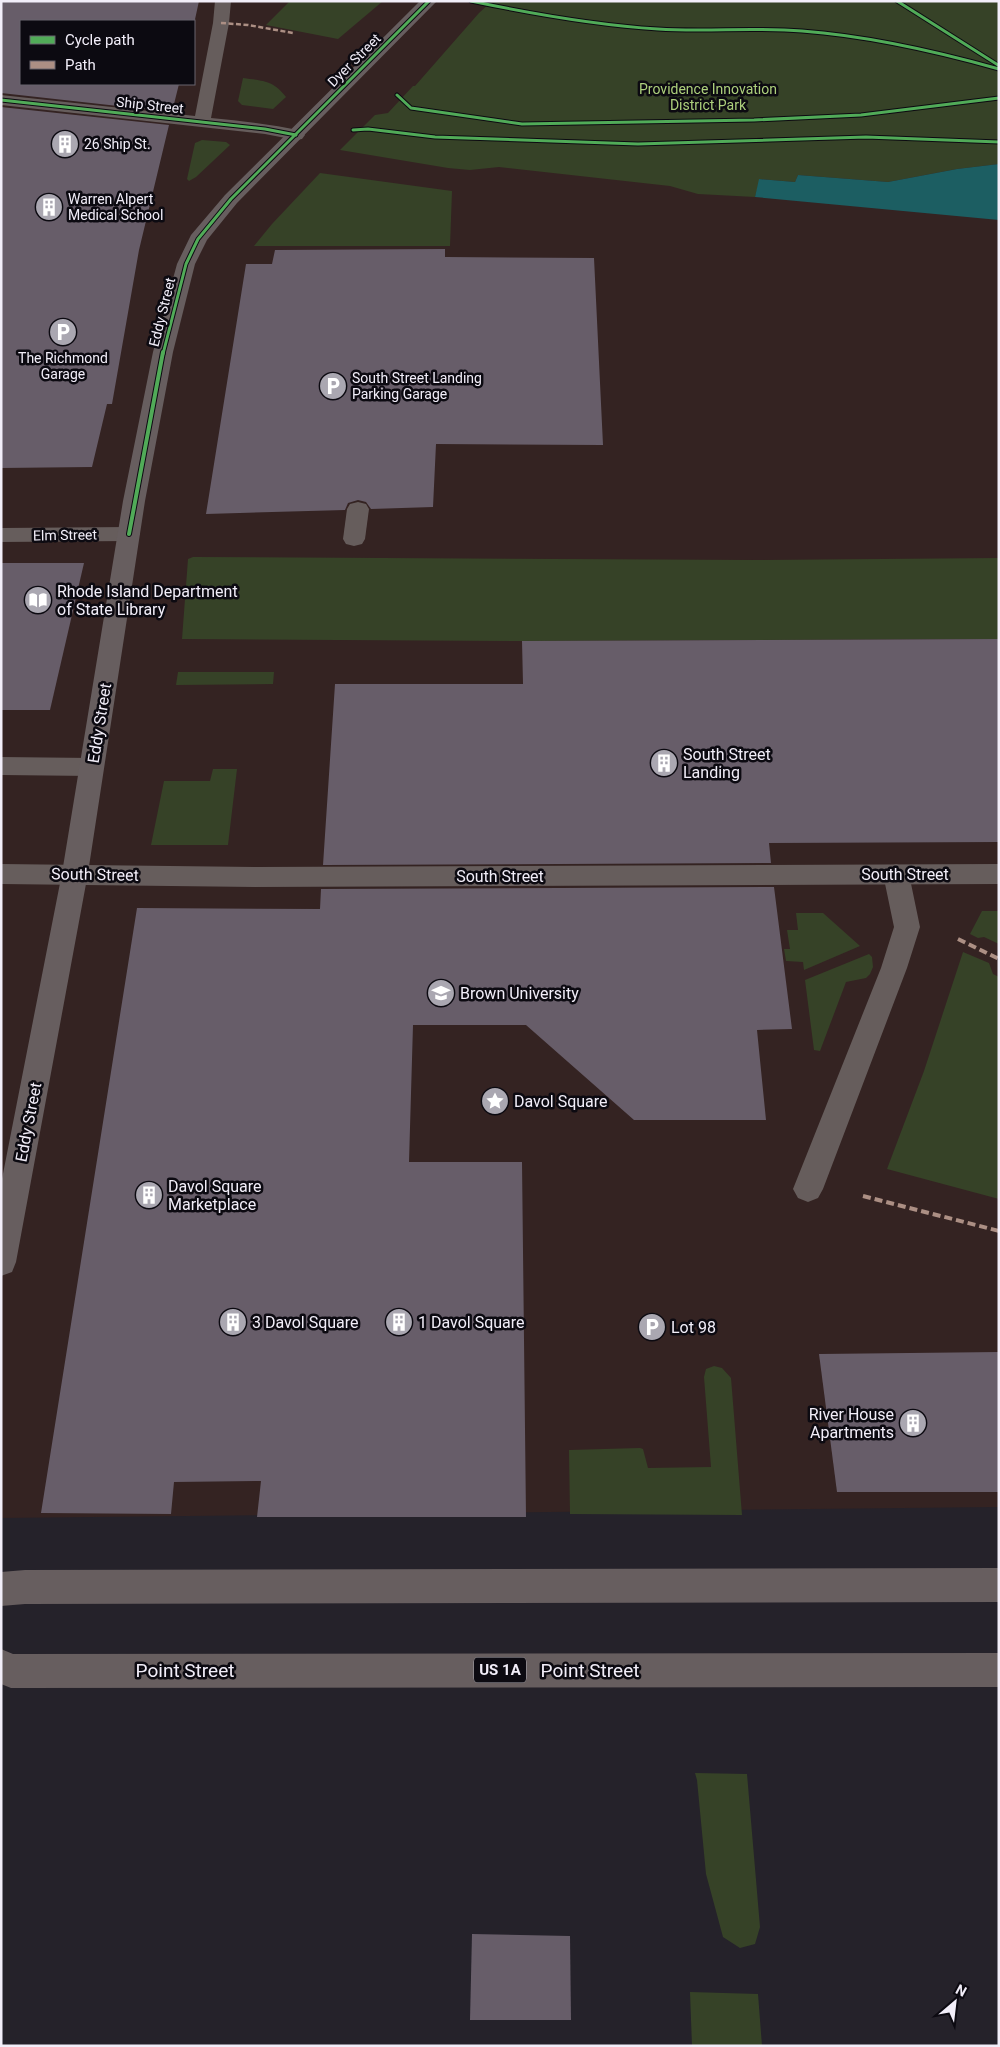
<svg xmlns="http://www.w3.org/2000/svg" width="1000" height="2047" viewBox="0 0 1000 2047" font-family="Roboto,sans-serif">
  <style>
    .commercial { fill: #342322; fill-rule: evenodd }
    .green { fill: #364227 }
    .water { fill: #1c5e62 }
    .building { fill: #675d69 }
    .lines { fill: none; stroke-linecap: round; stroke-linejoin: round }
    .service { fill: #665d5c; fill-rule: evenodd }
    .minor { fill: #665d5c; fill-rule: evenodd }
    .primary { fill: #675e5f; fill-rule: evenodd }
    .quiet-far1 { stroke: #ac8f84; stroke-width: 2.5; stroke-dasharray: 5 2.5; stroke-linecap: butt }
    .quiet { stroke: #ac8f84; stroke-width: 4; stroke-dasharray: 8 4; stroke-linecap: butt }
    .cycleway-far1-casing { stroke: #0c0a11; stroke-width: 5 }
    .cycleway-casing { stroke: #0c0a11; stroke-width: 6 }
    .cycleway-far1 { stroke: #51ab58; stroke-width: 3 }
    .cycleway { stroke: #51ab58; stroke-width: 4 }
    .labels { text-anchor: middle; stroke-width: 5; stroke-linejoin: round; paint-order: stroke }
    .far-street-label { font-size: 14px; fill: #f2eef9; stroke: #0c0a11 }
    .far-park-label { font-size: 14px; fill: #add07c; stroke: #0c0a11 }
    .far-poi-label { font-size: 14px; fill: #f2eef9; stroke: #0c0a11; text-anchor: start }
    .shield { fill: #0c0a11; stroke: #adaab3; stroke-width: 1 }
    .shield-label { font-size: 15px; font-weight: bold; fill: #f2eef9 }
    .poi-label { font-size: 16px; fill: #f2eef9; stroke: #0c0a11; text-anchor: start }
    .street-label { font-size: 16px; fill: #f2eef9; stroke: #0c0a11 }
    .near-street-label { font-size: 19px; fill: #f2eef9; stroke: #0c0a11 }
  </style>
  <rect width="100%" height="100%" fill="#25222a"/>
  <!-- commercial -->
  <path class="commercial" d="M1 1H999V1507L1 1518ZM21 21H194V84H21Z"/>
  <!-- green -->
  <g class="green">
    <path d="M290 1H383L338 39 266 25Z"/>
    <path d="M492 1H999V164L957 169 888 182 798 175 795 182 760 179 755 197 698 194 670 186 499 167 470 170 448 168 340 150 375 115 388 113 413 86H415L479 13Z"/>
    <path d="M243 78C263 81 273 80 286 97L273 109 242 105 238 101Z"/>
    <path d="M202 140 226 142 230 145 196 177 189 181 187 179 195 143Z"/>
    <path d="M320 173 452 191 450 246H254L272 224Z"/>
    <path d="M193 557 754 560 999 558V639L522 641 182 639 188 559Z"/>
    <path d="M178 672H274L273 684 176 685Z"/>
    <path d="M213 769H237L228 845H151L164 781H210Z"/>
    <path d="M982 911H999V944L984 937 978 938 970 934Z"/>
    <path d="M796 913H823L860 946 804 970 803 962 786 961 784 949H790L787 930H798Z"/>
    <path d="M963 952 989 963 993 974 999 977V1199L887 1169 924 1071Z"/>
    <path d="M869 954 872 957 873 967 870 974 866 978 846 982 820 1051 814 1050 805 980Z"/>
    <path d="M714 1366 722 1368 731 1378 742 1515 570 1514 569 1450 640 1448 643 1449 648 1468 711 1467 704 1377 706 1369Z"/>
    <path d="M695 1773 747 1774 760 1927 755 1944 740 1948 723 1937 706 1874 697 1780Z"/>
    <path d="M690 1992 758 1994 762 2046H692Z"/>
  </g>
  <!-- water -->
  <path class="water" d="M999 164V220L755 197 759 179 795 182 798 175 888 182 957 169Z"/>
  <!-- building -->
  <g class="building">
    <path d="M1 1H199L194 24V21H21V84H179L172 112 1 93Z"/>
    <path d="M1 107 169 125 139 250 112 404H107L92 467 1 468Z"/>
    <path d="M445 249V257L594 258 603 445 436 444 433 507 371 509 366 502 358 500 348 503 345 510 206 514 246 264H272L275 250Z"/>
    <path d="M1 563H84L50 710H1Z"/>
    <path d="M999 639V842L769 843 771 863 323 865 335 684H523L522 641Z"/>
    <path d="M774 887 792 1029 757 1030 766 1120H634L526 1025H413L409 1162H522L526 1517H257L261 1481 174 1482 171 1514 41 1513 137 908 320 909 321 889Z"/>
    <path d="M999 1352V1492H837L819 1354Z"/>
    <path d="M472 1934 570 1936 571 2020H470Z"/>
  </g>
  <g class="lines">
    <!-- service -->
    <g class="service">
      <path d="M358 502 366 504 369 509 365 539 362 544 354 546 346 544 343 539 347 509 350 504Z"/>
      <path d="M1 757 92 758 101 761 104 767 101 773 92 776 1 775Z"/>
      <path d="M896 864 905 867 909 874 920 927 907 968 823 1189 818 1198 808 1202 798 1198 793 1189 881 968 894 927 883 874 887 867Z"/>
    </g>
    <!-- minor -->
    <g class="minor">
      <path d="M215 1H231L229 23 211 118C242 121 272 124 302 131L305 135 302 139 296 140 265 134 1 105V95L195 116 213 23Z"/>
      <path d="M129 527 137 529 140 534 137 539 129 541 1 542V528Z"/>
      <path d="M1 864 255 867 999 864V884L255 887 1 884Z"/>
    </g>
    <!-- primary -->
    <g class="primary">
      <path d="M420 1H437L237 203 207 240 195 264 173 352 145 501 88 873 16 1262 12 1272 1 1276V1184L62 873 123 501 153 352 177 264 191 235 225 195Z"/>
      <path d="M999 1568V1602L25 1604 1 1606V1572L25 1570Z"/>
      <path d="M1 1649 13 1654 999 1653V1687L11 1688 1 1684Z"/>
    </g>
    <!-- quiet-far1 -->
    <path class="quiet-far1" d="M221 23 248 25 293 33"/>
    <!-- quiet -->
    <g class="quiet">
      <path d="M958 939 999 959"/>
      <path d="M863 1196 999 1231"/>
    </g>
    <!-- cycleway-far1 casing -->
    <g class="cycleway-far1-casing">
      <g id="cycleway-far1">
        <path d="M471 1C533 14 595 25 658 29 706 32 754 27 802 31 869 36 935 51 999 69"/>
        <path d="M897 1 998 65"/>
        <path d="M397 95 411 108 522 124 754 120 861 115 999 98"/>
        <path d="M1 100 265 129 296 135"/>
        <path d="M353 130 368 129 435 137 638 144 866 137 999 142"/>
        <path d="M163 354 186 264 198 239 231 199 429 1"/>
      </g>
    </g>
    <!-- cycleway casing -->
    <g class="cycleway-casing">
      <path id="cycleway" d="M129 534 163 352"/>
    </g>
    <!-- cycleway-far1 -->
    <use href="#cycleway-far1" class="cycleway-far1"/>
    <!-- cycleway -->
    <use href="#cycleway" class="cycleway"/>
  </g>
  <!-- icons -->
  <defs>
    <g id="building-disc" transform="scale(1.4375)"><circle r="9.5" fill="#aaa7b1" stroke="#0c0a11"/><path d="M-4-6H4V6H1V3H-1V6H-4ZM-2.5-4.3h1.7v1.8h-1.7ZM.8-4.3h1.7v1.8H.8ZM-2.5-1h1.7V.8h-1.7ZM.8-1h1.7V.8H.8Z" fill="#fff"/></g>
    <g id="parking-disc" transform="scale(1.4375)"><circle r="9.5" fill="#aaa7b1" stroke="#0c0a11"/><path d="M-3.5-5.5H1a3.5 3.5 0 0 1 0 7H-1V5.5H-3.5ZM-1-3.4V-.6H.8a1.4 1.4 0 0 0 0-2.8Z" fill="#fff"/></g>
    <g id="library-disc" transform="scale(1.4375)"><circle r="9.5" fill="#aaa7b1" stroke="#0c0a11"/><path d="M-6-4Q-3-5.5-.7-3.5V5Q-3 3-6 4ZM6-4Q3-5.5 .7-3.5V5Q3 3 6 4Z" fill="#fff"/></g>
    <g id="university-disc" transform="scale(1.4375)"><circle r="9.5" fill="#aaa7b1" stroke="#0c0a11"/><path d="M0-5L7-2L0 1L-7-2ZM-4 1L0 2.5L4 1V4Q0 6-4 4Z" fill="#fff"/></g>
    <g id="sight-disc" transform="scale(1.4375)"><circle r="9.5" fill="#aaa7b1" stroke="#0c0a11"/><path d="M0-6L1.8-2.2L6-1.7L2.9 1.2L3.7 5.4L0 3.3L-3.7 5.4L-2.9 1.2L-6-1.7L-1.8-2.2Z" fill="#fff"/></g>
  </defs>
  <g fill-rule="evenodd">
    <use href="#building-disc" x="65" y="144"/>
    <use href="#building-disc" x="49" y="207"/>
    <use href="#parking-disc" x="63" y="332"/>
    <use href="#parking-disc" x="333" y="386"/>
    <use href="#library-disc" x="38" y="600"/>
    <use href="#building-disc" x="664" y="763"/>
    <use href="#university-disc" x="441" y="993"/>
    <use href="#sight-disc" x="495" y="1101"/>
    <use href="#building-disc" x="149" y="1195"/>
    <use href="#building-disc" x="233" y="1322"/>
    <use href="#building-disc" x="399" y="1322"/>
    <use href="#parking-disc" x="652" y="1327"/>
    <use href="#building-disc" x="913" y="1423"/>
  </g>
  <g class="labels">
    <!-- far-street labels -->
    <g class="far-street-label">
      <text transform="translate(354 60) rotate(-45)" y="5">Dyer Street</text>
      <text transform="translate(150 105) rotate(6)" y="5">Ship Street</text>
      <text transform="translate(162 312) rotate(-76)" y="5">Eddy Street</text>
      <text transform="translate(65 535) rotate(-1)" y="5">Elm Street</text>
    </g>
    <!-- far-park labels -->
    <g class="far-park-label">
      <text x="708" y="94">Providence Innovation<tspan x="708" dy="16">District Park</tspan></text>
    </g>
    <!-- far-poi labels -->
    <g class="far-poi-label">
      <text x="84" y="149">26 Ship St.</text>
      <text x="68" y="204">Warren Alpert<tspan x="68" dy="16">Medical School</tspan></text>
      <text x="63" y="363" text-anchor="middle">The Richmond<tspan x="63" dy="16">Garage</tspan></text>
      <text x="352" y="383">South Street Landing<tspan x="352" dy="16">Parking Garage</tspan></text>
    </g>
    <!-- shield labels -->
    <rect class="shield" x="474" y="1657.5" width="52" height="25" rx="4"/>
    <g class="shield-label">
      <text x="500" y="1675">US 1A</text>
    </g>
    <!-- poi labels -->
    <g class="poi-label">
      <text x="57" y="597">Rhode Island Department<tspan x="57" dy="18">of State Library</tspan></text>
      <text x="683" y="760">South Street<tspan x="683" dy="18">Landing</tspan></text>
      <text x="460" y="999">Brown University</text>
      <text x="514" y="1107">Davol Square</text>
      <text x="168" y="1192">Davol Square<tspan x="168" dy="18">Marketplace</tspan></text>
      <text x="252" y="1328">3 Davol Square</text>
      <text x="418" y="1328">1 Davol Square</text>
      <text x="671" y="1333">Lot 98</text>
      <text x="894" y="1420" text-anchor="end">River House<tspan x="894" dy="18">Apartments</tspan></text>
    </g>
    <!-- street labels -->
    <g class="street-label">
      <text transform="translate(99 723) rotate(-81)" y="6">Eddy Street</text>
      <text transform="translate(95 874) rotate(1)" y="6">South Street</text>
      <text x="905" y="880">South Street</text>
      <text x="500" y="882">South Street</text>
      <text transform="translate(28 1122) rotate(-79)" y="6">Eddy Street</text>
    </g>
    <!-- near-street labels -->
    <g class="near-street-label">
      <text x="185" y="1677">Point Street</text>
      <text x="590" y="1677">Point Street</text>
    </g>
  </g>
  <!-- border -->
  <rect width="1000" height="2047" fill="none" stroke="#f2eef9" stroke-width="5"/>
  <!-- legend -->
  <rect x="20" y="20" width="175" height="65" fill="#0c0a11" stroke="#68656e"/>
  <rect x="30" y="36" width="25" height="8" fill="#51ab58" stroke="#68656e"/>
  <text x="65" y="45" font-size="15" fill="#f2eef9">Cycle path</text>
  <rect x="30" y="61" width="25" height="8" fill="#ac8f84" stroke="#68656e"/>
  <text x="65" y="70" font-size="15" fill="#f2eef9">Path</text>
  <!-- north arrow -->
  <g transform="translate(955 2002) rotate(28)" stroke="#0c0a11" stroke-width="4" paint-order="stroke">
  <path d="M0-4L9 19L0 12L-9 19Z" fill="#f2eef9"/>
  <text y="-8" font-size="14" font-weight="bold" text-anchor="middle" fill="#f2eef9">N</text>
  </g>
</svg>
